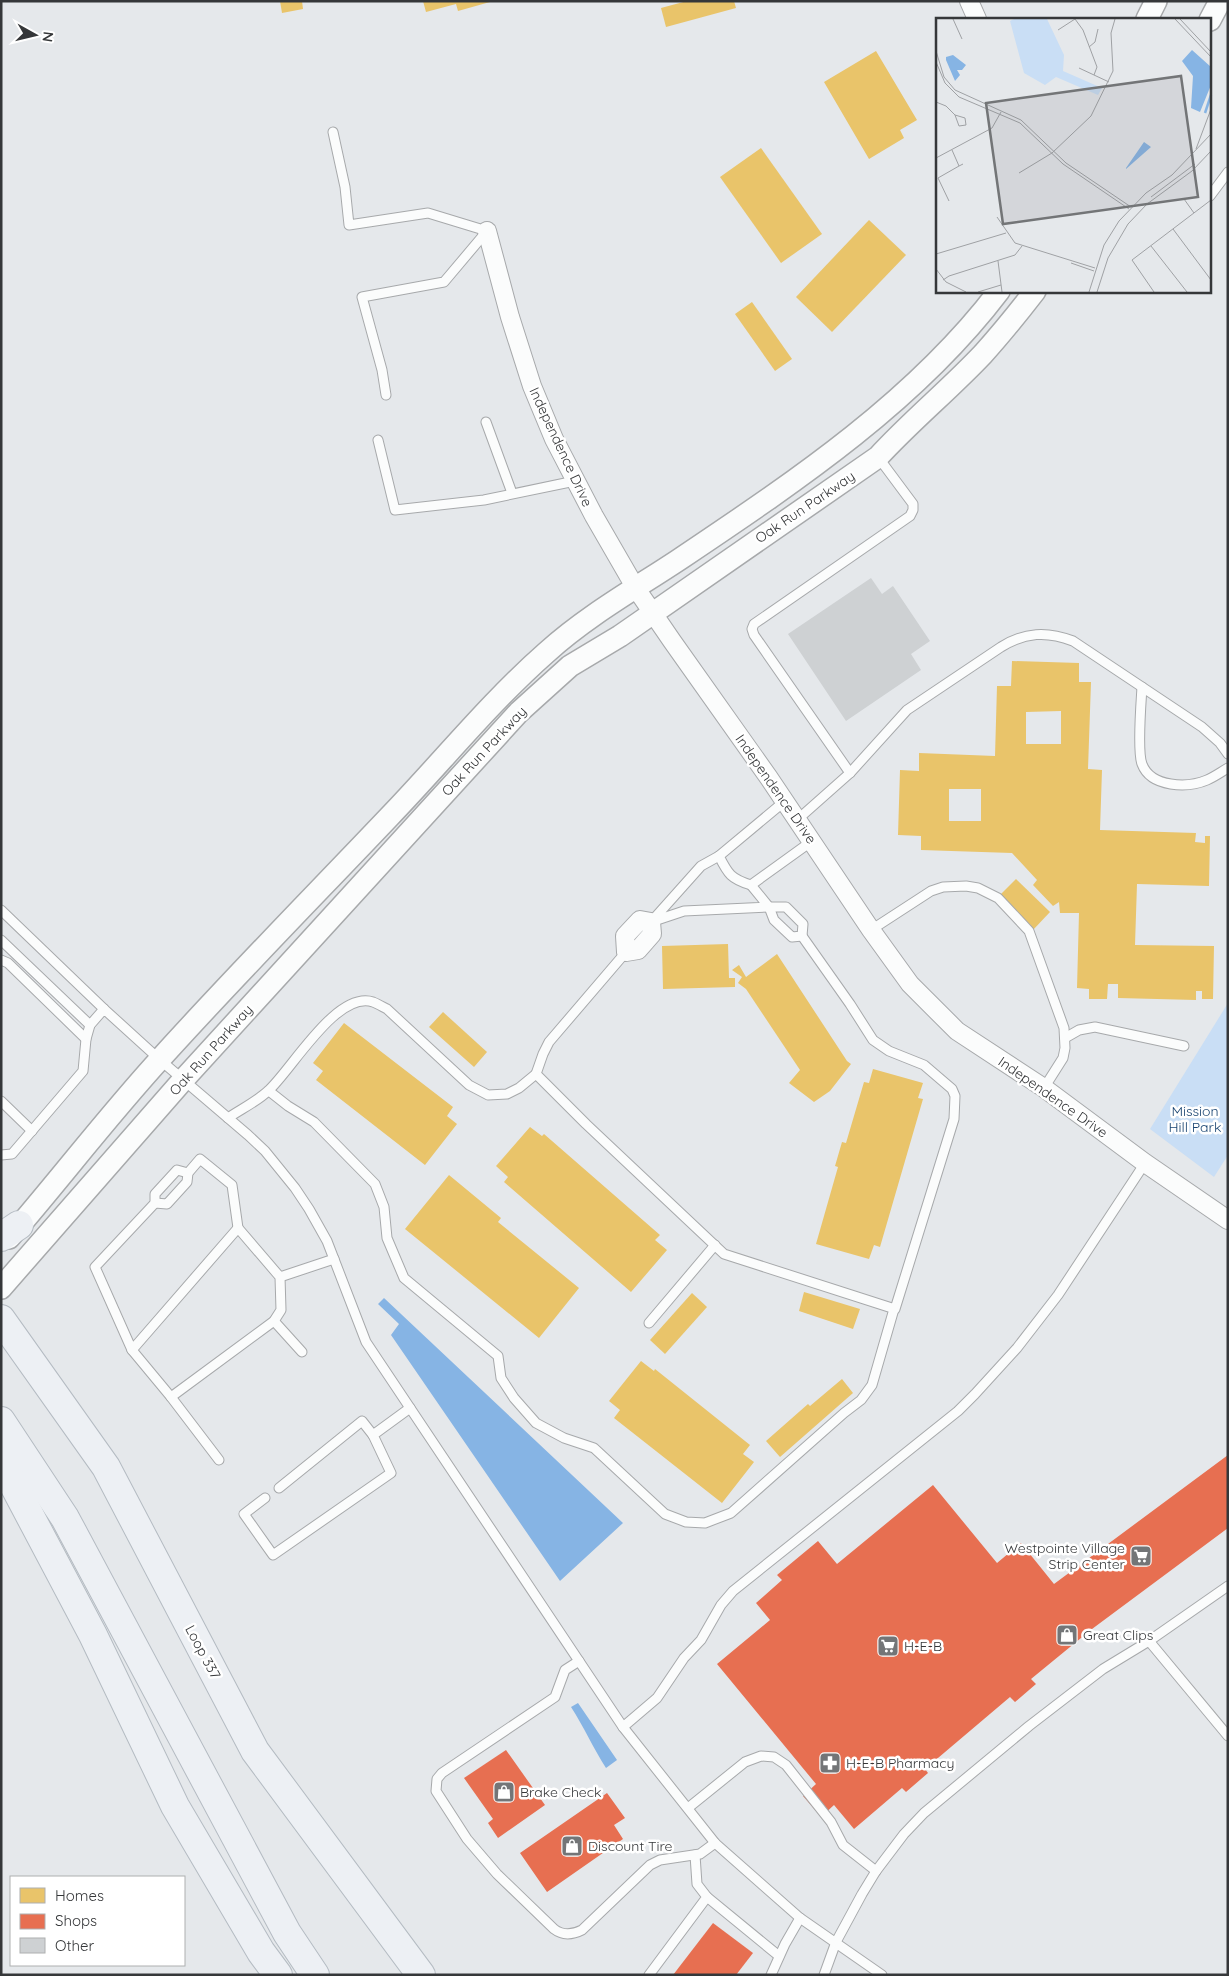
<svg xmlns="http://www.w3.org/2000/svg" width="1229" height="1976" viewBox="0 0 1229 1976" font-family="Quicksand,sans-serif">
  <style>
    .green { fill: #c9def5 }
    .water { fill: #86b4e4 }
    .homes { fill: #e9c46a; fill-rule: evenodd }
    .shops { fill: #e76f51 }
    .building { fill: #ced1d3 }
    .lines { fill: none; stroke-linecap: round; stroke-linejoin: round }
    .service-casing { stroke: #a7a9ab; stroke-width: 11 }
    .minor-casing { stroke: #a7a9ab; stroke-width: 20 }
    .tertiary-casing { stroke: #a7a9ab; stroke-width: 24 }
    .primary-casing { stroke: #b4bbc2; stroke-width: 30 }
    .service { stroke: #fbfcfc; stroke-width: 9 }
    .minor { stroke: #fbfcfc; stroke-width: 18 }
    .tertiary { stroke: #fbfcfc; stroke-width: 21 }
    .primary { stroke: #edf0f4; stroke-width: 28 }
    .labels { text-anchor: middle; stroke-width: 5; stroke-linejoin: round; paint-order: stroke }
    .street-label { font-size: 14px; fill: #353739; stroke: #fff }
    .park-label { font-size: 14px; fill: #194471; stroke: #fff }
    .poi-label { font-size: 14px; fill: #353739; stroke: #fff; text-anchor: start }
    .inset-river { fill: none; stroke: #86b4e4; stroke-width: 2.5 }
    .inset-road { fill: none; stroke: #9fa1a4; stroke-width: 1 }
    .view { fill: #737577; fill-opacity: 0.15; stroke: #737577; stroke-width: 2.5 }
    .inset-edge { fill: none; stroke: #353739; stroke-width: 2.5 }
  </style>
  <rect width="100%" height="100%" fill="#e5e8eb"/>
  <!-- green -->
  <path class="green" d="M1228 1003V1155L1214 1177 1150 1129Z"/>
  <!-- water -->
  <g class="water">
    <path d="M384 1298 623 1523 560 1581 391 1335 399 1324 378 1304Z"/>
    <path d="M578 1703 617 1760 606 1768C593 1748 584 1727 571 1707Z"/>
  </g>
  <!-- homes -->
  <g class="homes">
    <path d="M280 1H302L303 9 282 13Z"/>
    <path d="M423 1H490V2L458 11 456 4 426 12Z"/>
    <path d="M687 1H734L736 8 666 27 661 8Z"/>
    <path d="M876 51 917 120 900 130 904 138 869 159 824 82Z"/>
    <path d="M761 148 822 234 781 263 720 177Z"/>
    <path d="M869 220 906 255 832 332 796 297Z"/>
    <path d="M752 302 792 359 775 371 735 314Z"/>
    <path d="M1012 661 1079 663V682H1091L1088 769 1102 770 1100 830 1196 833 1195 842 1205 843V836H1210L1209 886 1137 884 1135 945 1214 946 1213 999H1202V991H1196V1000L1118 998V984H1108L1107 999H1089V989L1077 988 1079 913H1060L1059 902 1053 906 1033 885 1037 880 1012 853 921 850V836L898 835 900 770 919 771V753L995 756 997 686H1011ZM1061 711V744H1026V712ZM949 789H981V821H949Z"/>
    <path d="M1016 879 1050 912 1033 930 999 896Z"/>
    <path d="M728 944 729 978H735V987L663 989 662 946Z"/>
    <path d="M777 954 847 1061 851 1064 830 1091 814 1102 789 1083 800 1070 746 989 738 983 742 977 732 970 739 965 746 977Z"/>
    <path d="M443 1012 487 1052 474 1067 429 1027Z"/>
    <path d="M344 1023 453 1107 447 1116 457 1124 425 1165 316 1080 323 1071 313 1063Z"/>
    <path d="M873 1069 923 1083 918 1098 923 1099 880 1247 874 1245 869 1259 816 1244 838 1167 835 1166 842 1142 846 1143 864 1082 869 1083Z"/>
    <path d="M530 1127 542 1136 544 1134 660 1235 655 1240 667 1250 631 1292 504 1182 508 1177 496 1166Z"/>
    <path d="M449 1175 501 1218 498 1222 579 1288 539 1338 405 1229Z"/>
    <path d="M804 1292 860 1309 853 1329 799 1311Z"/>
    <path d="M692 1293 707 1307 665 1354 650 1340Z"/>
    <path d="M641 1361 654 1371 655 1369 750 1445 743 1454 754 1462 722 1503 614 1418 620 1410 609 1401Z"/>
    <path d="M842 1379 853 1393 780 1457 766 1441 808 1404 810 1406Z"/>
  </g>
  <!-- shops -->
  <g class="shops">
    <path d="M1228 1455V1528L1092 1629 1031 1679 1036 1684 1015 1702 1010 1697 925 1769 928 1773 906 1792 902 1788 854 1829 834 1805 821 1817 803 1796 816 1784 717 1664 770 1620 756 1603 782 1580 777 1575 818 1541 837 1564 933 1485 997 1563 1021 1543 1054 1584Z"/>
    <path d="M506 1750 545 1805 498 1838 488 1823 493 1819 464 1778Z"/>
    <path d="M607 1793 625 1818 614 1825 623 1839 547 1892 520 1853Z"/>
    <path d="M713 1923 753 1953 736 1975H673Z"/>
  </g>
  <!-- building -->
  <path class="building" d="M871 578 882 594 893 586 930 641 911 654 921 670 846 721 788 634Z"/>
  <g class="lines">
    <!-- service casing -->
    <g class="service-casing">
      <g id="service">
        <path d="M333 132 345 187 349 225 428 213 487 231 444 282 362 297 382 370 386 395"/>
        <path d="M1210 196 1228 172"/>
        <path d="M486 422 512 493"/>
        <path d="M378 440 395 510 484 500 575 481"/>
        <path d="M1142 687C1141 704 1137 751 1142 764 1151 788 1188 788 1207 780 1214 777 1221 772 1228 768"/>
        <path d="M850 773 754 635 752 629 754 624 910 516 913 510V504L878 457"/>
        <path d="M785 801 719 856C728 874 731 879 751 885L812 841"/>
        <path d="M797 820 850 773 907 710 1001 647C1025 632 1047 631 1073 641L1202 727 1220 743 1228 754"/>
        <path d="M719 856 701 866 651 922 684 911 769 907 751 885"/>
        <path d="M769 907H786L803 924 802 936 792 937 774 920Z"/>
        <path d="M1 910 104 1009"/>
        <path d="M871 930 931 891 943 887 966 886 978 888 998 898 1029 931 1064 1028 1065 1048 1063 1058 1044 1088"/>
        <path d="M1 940 90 1025"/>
        <path d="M626 952 549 1042 543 1054 536 1074 586 1124 724 1254 895 1309 954 1119 955 1096 952 1089 924 1065 889 1051 873 1040 850 1004 802 936"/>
        <path d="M1 960 8 963 86 1039"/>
        <path d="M1065 1038 1079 1030 1095 1027 1184 1046"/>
        <path d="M269 1091 288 1106 314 1122 375 1184 384 1207 387 1238 404 1278 498 1356 501 1378 514 1398 536 1423 564 1438 594 1448 665 1514 686 1522 705 1523 731 1513 844 1413 861 1400 872 1385 894 1309"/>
        <path d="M1 1101 32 1131"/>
        <path d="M228 1118C241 1109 258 1101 269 1090 292 1069 337 990 373 1002 378 1004 383 1007 387 1009L469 1085 488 1095 507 1094 519 1088 536 1074"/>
        <path d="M1 1155 12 1154 83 1071 86 1039 90 1025 104 1009 159 1059 248 1135 265 1151 295 1188 309 1209 327 1241 366 1342 623 1727 715 1843 800 1918 882 1975"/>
        <path d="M155 1203 167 1204 187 1182 188 1173 200 1159 232 1185 238 1228"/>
        <path d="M280 1277 238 1228 132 1350 171 1397 274 1321 281 1310 280 1277 334 1259"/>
        <path d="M274 1321 302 1352"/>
        <path d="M649 1323 715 1245"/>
        <path d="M132 1350 95 1267 155 1203V1194L177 1170 188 1173"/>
        <path d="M171 1397 219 1460"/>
        <path d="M279 1488 362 1421 373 1435"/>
        <path d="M265 1498 244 1514 273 1555 391 1473 373 1435 410 1408"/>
        <path d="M1149 1641 1228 1736"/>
        <path d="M579 1661 565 1670 555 1697 442 1773 437 1779 436 1791 467 1839 497 1874 554 1929C563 1936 572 1935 582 1930L650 1865 660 1860 700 1854 715 1843"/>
        <path d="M623 1727 657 1698 684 1658 701 1640 721 1605 733 1591 958 1411 975 1394 1017 1348 1058 1295 1145 1163"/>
        <path d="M688 1808 745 1762 761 1756 774 1757 786 1765 831 1822 843 1845 876 1871"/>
        <path d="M707 1897 779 1956"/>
        <path d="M649 1975 707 1897 697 1884 695 1855"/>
        <path d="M771 1975 785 1944 800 1918"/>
        <path d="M824 1975 836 1942 862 1894 876 1871 904 1834 924 1813 1029 1726 1103 1669 1149 1641 1228 1586"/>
      </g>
    </g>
    <!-- minor casing -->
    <g class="minor-casing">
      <g id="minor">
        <path d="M969 1 977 19"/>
        <path d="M487 231 510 317 532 386 554 439 594 516 635 587 672 641 769 778 871 930 910 984 957 1031 1044 1088 1145 1163 1228 1220"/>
        <path d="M640 920 651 922 652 934 638 950 626 952 625 936Z"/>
      </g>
    </g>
    <!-- tertiary casing -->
    <g class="tertiary-casing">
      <g id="tertiary">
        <path d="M1147 19 1156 1"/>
        <path d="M1210 20 1220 1"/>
        <path d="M9 1238C60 1179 108 1116 161 1058 235 976 313 897 389 817 442 762 490 702 547 652 587 616 633 590 677 561 793 483 914 403 999 291"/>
        <path d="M1 1288 183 1080 519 712 570 666 620 636 878 457C911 421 949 390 983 354 1001 334 1018 313 1035 291"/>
      </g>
    </g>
    <!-- primary casing -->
    <g class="primary-casing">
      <g id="primary">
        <path d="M1 1237 19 1225"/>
        <path d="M1 1319 106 1467 255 1751 421 1975"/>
        <path d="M1 1421 65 1518 287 1933 315 1975"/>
        <path d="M1 1461 93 1635 175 1806 261 1952 278 1975"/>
      </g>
    </g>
    <!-- service -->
    <use href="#service" class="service"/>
    <!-- minor -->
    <use href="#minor" class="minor"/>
    <!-- tertiary -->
    <use href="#tertiary" class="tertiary"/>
    <!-- primary -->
    <use href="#primary" class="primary"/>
  </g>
  <!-- icons -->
  <defs>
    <g id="supermarket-square" transform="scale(1.125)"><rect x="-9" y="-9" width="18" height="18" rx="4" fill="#737577" stroke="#fff"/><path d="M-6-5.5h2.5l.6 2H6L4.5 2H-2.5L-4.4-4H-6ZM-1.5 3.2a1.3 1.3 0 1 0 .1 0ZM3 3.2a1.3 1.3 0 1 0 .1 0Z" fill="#fff"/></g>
    <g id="shop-square" transform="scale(1.125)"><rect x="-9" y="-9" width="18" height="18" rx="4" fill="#737577" stroke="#fff"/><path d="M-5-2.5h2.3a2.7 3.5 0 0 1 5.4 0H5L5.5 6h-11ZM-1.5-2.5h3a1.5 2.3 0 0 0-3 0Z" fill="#fff"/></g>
    <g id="pharmacy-square" transform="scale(1.125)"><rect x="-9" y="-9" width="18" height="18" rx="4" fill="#737577" stroke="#fff"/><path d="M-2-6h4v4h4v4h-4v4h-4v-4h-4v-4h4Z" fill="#fff"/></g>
  </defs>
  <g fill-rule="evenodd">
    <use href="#supermarket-square" x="1141" y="1556"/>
    <use href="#shop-square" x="1067" y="1635"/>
    <use href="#supermarket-square" x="888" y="1646"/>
    <use href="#pharmacy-square" x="830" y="1763"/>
    <use href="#shop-square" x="504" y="1792"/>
    <use href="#shop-square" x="572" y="1846"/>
  </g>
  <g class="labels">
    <!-- street labels -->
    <g class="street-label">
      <text transform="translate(561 447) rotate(65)" y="5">Independence Drive</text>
      <text transform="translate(805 507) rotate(-34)" y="5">Oak Run Parkway</text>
      <text transform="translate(484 751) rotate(-47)" y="5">Oak Run Parkway</text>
      <text transform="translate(776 789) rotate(55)" y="5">Independence Drive</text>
      <text transform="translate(211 1050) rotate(-48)" y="5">Oak Run Parkway</text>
      <text transform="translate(1053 1097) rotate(35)" y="5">Independence Drive</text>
      <text transform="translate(203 1652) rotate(62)" y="5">Loop 337</text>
    </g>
    <!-- park labels -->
    <g class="park-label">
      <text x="1195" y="1116">Mission<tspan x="1195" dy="16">Hill Park</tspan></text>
    </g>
    <!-- poi labels -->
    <g class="poi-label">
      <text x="1125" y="1553" text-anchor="end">Westpointe Village<tspan x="1125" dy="16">Strip Center</tspan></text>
      <text x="1083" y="1640">Great Clips</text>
      <text x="904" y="1651">H-E-B</text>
      <text x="846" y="1768">H-E-B Pharmacy</text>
      <text x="520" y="1797">Brake Check</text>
      <text x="588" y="1851">Discount Tire</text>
    </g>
  </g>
  <!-- overview -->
  <g transform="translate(936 18)">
    <rect width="275" height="275" fill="#e5e8eb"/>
    <path d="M78 1H111L128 37 127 53 166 70 162 77 120 59 109 67 88 55 74 3Z" fill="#c9def5"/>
    <path d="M256 32 275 49V67L264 94 255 90 257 58 246 43ZM17 37 30 47 26 52H21L24 57 19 63 10 42V39ZM208 124 215 129 190 151V150Z" fill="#86b4e4"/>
    <path class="inset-river" d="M269 95 275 77"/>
    <path class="inset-road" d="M17 1 26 21M239 1 275 39M244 1 275 34M122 12 139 1 147 12 161 49 158 57M153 29 159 24 162 11M0 33 8 59 19 72 85 102 130 145 195 189M0 44 9 65 23 79 84 105 127 146 193 191M143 50 173 64M0 84 10 88 19 97M19 97 29 100 30 107 23 108ZM260 131 275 91M16 132 23 148 27 146M0 140 56 110 65 94M83 155 116 135 155 98 177 53 175 15 179 1M215 179 259 146M248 181 258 195M13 183 2 160 23 148M61 199 79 225 159 250M237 211 275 262M215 228 251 274M0 236 70 215M62 243 66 274M135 245 158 253M0 251 10 264 30 274M7 262 13 258 79 237 86 228M42 274 65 267M153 274 168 227 183 203 210 175 236 157 275 116M161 274 172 240 192 206 211 186 256 153 275 133M218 274 196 242 275 182"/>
    <path class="view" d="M245 58 262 179 67 206 50 85Z"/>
    <rect width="275" height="275" class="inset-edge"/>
  </g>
  <!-- border -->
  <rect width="1229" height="1976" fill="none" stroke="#353739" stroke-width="5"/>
  <!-- legend -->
  <rect x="10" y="1876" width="175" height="90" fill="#ffffff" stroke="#aeafb0"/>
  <rect x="20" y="1888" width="25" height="15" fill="#e9c46a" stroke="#aeafb0"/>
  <text x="55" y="1901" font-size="15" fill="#353739">Homes</text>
  <rect x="20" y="1914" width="25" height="15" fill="#e76f51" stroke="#aeafb0"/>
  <text x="55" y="1926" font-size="15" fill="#353739">Shops</text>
  <rect x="20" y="1938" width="25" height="15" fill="#ced1d3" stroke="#aeafb0"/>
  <text x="55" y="1951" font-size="15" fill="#353739">Other</text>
  <!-- north arrow -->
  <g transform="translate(35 35) rotate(98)" stroke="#ffffff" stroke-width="4" paint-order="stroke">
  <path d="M0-4L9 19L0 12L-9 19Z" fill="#353739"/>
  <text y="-8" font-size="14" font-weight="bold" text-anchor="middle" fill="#353739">N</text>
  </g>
</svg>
